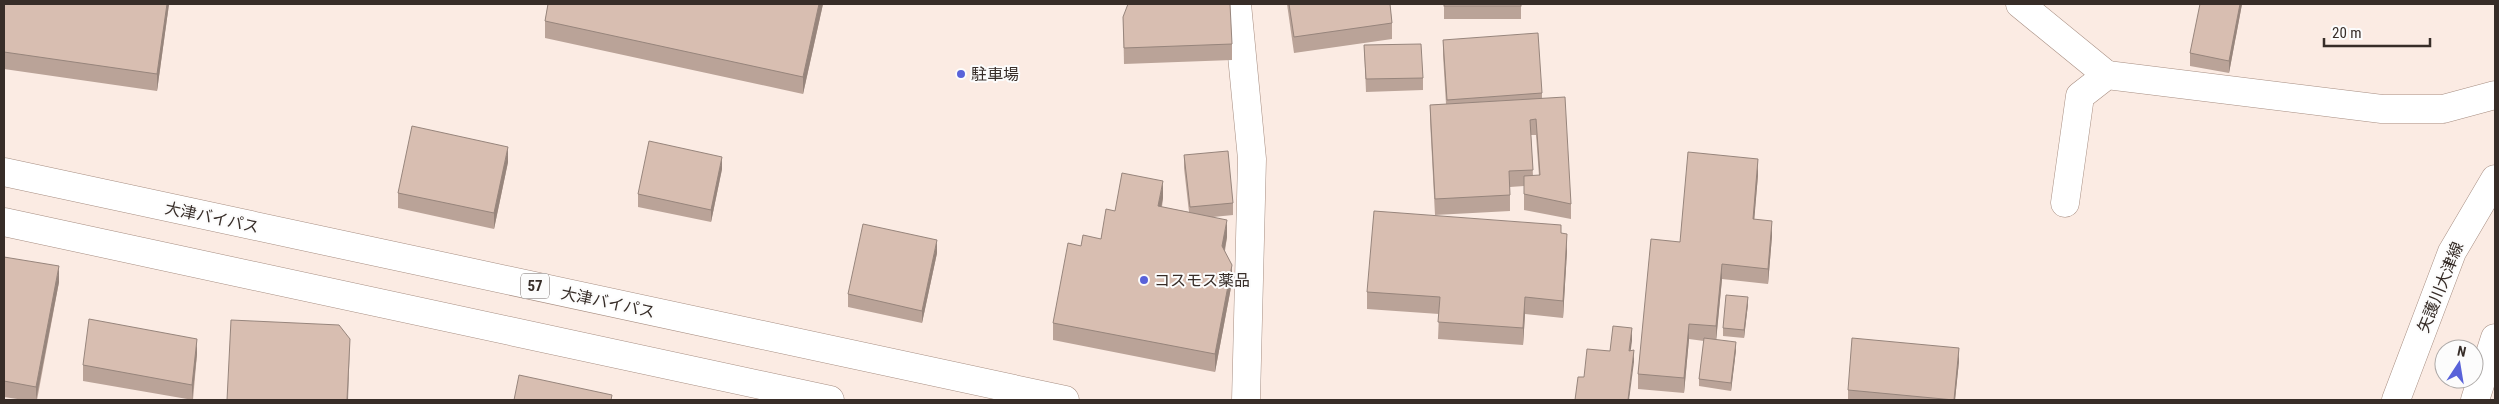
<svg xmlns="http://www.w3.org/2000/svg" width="2499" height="404" viewBox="0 0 2499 404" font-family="'Roboto Condensed','Noto Sans JP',sans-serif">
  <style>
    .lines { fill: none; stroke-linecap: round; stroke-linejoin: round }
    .minor-casing { stroke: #a78e82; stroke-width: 29 }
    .major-casing { stroke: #a78e82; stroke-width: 29 }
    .highway-casing { stroke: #a78e82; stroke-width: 29 }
    .minor { stroke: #fff; stroke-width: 28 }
    .major { stroke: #fff; stroke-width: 28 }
    .highway { stroke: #fff; stroke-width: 28 }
    .wall { fill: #baa398; fill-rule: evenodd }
    .shaded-wall { fill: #97857c }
    .building { fill: #d8beb1; stroke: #97857c }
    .poi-dot { fill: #5962d9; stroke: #fcfcfc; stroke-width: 2 }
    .labels { text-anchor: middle; stroke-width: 4; stroke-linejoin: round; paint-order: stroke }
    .shield { fill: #fcfcfc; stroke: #726b68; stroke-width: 1 }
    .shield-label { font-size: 15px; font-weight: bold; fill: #372d28 }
    .poi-label { font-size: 16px; fill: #372d28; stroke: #fcfcfc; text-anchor: start }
    .street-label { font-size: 16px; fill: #372d28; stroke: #fcfcfc }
  </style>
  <rect width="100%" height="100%" fill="#fbebe3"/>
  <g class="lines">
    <!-- minor casing -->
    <g class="minor-casing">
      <g id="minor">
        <path d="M1237 4 1252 159 1246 400"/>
        <path d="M2020 4 2107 75"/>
        <path d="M2065 203 2080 96 2107 75 2382 109H2443L2495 95"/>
        <path d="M2475 400 2495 338"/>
      </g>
    </g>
    <!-- major casing -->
    <g class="major-casing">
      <path id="major" d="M2396 400 2452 252 2495 179"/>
    </g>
    <!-- highway casing -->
    <g class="highway-casing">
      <g id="highway">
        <path d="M4 172 1065 400"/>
        <path d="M4 222 830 400"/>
      </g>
    </g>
    <!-- minor -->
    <use href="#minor" class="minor"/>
    <!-- major -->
    <use href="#major" class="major"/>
    <!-- highway -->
    <use href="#highway" class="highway"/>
  </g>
  <!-- wall -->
  <g class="wall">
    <path d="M4 4H169L157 91 4 69Z"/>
    <path d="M548 4H823L803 94 545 38V21Z"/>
    <path d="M1287 4H1390L1392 23V39L1294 53Z"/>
    <rect x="1444" y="4" width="77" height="15"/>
    <path d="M2242 4 2229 73 2190 66V53Z"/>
    <path d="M1123 17 1232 44V60L1124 64Z"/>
    <path d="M1443 40 1542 93V98L1571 204V219L1524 210V186L1510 187V211L1435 215 1430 120V105L1446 104 1443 55ZM1531 135H1536L1539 176H1533Z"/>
    <path d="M1364 45 1423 78V90L1366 92Z"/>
    <path d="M1184 155 1233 203V215L1213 217 1227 237 1225 251 1232 282 1215 372 1053 340V323L1081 246 1101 239 1115 211 1163 198 1162 207 1189 212 1184 168Z"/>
    <path d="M508 162 494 229 398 208V193Z"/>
    <path d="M722 169 711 222 638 207V194Z"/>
    <path d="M1758 175 1754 219 1772 236 1768 284 1722 279 1716 340 1736 350 1731 391 1699 386V379L1704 341 1689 339 1684 393 1638 389V374L1680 242Z"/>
    <path d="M1561 233 1567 251 1563 318 1525 314 1523 345 1438 339 1439 314 1367 309V292Z"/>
    <path d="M937 253 922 323 848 307V294Z"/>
    <path d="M4 257 59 282 37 400H24L4 397Z"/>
    <path d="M1748 304 1744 338 1723 336V328Z"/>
    <path d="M197 354 193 400 83 381V365Z"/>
    <path d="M1959 361 1955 400H1848V390Z"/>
  </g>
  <!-- shaded-wall -->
  <g class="shaded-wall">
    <path d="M167 4H169L157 91V74Z"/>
    <path d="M819 4H823L803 94V77Z"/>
    <path d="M2240 4H2242L2229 73V61Z"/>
    <path d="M508 147V162L494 229V213Z"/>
    <path d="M722 157V169L711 222V210Z"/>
    <path d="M1758 159V175L1753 235V219Z"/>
    <path d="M1163 181V198L1158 223V206Z"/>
    <path d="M1227 220V237L1222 263V246Z"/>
    <path d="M1772 221V236L1768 284V269Z"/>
    <path d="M1567 234V251L1563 318V301Z"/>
    <path d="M937 240V253L922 323V311Z"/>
    <path d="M1722 264V279L1716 342V326Z"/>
    <path d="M1232 265V282L1215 372V354Z"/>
    <path d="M59 266V282L36 400V387Z"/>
    <path d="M1525 297V314L1523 345V328Z"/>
    <path d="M1748 297V304L1744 338V330Z"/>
    <path d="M1689 324V339L1684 393V378Z"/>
    <path d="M1632 328V341L1629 363V351Z"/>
    <path d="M197 339V354L192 400V385Z"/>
    <path d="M350 339 348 400H347Z"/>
    <path d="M1736 342V350L1731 391V383Z"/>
    <path d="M1959 348V361L1955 400H1954Z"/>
    <path d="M1634 350V362L1629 400H1628Z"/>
  </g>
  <!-- building -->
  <g class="building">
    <path d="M4 4H167L157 74 4 52Z"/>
    <path d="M548 4H819L803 77 545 21Z"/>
    <path d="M1128 4H1230L1232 44 1124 48 1123 17Z"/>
    <path d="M1289 4H1390L1392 23 1294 37Z"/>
    <rect x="1444" y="4" width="77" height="2"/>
    <path d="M2200 4H2240L2229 61 2190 53Z"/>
    <path d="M1538 33 1542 93 1447 100 1443 40Z"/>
    <path d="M1421 44 1423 78 1366 79 1364 45Z"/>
    <path d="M1565 97 1571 204 1524 194V176L1540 175 1536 119 1530 120 1533 170 1509 171 1510 195 1435 199 1430 105Z"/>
    <path d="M412 126 508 147 494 213 398 193Z"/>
    <path d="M649 141 722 157 711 210 638 194Z"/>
    <path d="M1228 151 1233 203 1190 207 1184 155Z"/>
    <path d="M1688 152 1758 159 1753 219 1772 221 1768 269 1722 264 1716 326 1689 324 1684 378 1638 374 1651 239 1680 242Z"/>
    <path d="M1122 173 1163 181 1158 206 1227 220 1222 246 1232 265 1215 354 1053 323 1068 243 1081 246 1083 235 1101 239 1106 209 1115 211Z"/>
    <path d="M1374 211 1561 225V233L1567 234 1563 301 1525 297 1523 328 1438 322 1440 297 1367 292Z"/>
    <path d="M863 224 937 240 922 311 848 294Z"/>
    <path d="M4 257 59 266 36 387 4 381Z"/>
    <path d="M1726 295 1748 297 1744 330 1723 328Z"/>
    <path d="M89 319 197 339 192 385 83 365Z"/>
    <path d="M231 320 339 325 350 339 347 400H227Z"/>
    <path d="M1613 326 1632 328 1629 351 1634 350 1628 400H1575L1578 377H1584L1587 349 1610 351Z"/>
    <path d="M1704 338 1736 342 1731 383 1699 379Z"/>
    <path d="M1852 338 1959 348 1954 400 1848 390Z"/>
    <path d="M519 375 612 395 611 400H514Z"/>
  </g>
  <!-- markers -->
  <g class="poi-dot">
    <circle cx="961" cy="74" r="5"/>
    <circle cx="1144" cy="280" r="5"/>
  </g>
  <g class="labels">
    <!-- shield labels -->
    <rect class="shield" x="521" y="273.5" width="28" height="25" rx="4"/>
    <g class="shield-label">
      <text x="535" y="291">57</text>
    </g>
    <!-- poi labels -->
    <g class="poi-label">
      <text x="971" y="80">駐車場</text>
      <text x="1154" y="286">コスモス薬品</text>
    </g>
    <!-- street labels -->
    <g class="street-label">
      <text transform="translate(212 217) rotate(12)" y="6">大津バイパス</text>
      <text transform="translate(2440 287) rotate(-68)" y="6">矢護川大津線</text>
      <text transform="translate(608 302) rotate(12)" y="6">大津バイパス</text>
    </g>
  </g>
  <!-- border -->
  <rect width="2499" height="404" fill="none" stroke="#372d28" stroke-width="10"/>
  <!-- north arrow -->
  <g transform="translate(2459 364) rotate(12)"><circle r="24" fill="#fcfcfc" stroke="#ada9a7"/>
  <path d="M0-4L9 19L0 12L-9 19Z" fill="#5962d9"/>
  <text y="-8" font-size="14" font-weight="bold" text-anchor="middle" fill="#372d28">N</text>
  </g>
  <!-- scale -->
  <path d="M2324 38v8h106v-8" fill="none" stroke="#372d28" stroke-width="2.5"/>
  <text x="2332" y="38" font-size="15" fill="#372d28" stroke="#fcfcfc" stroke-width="4" paint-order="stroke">20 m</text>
</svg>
